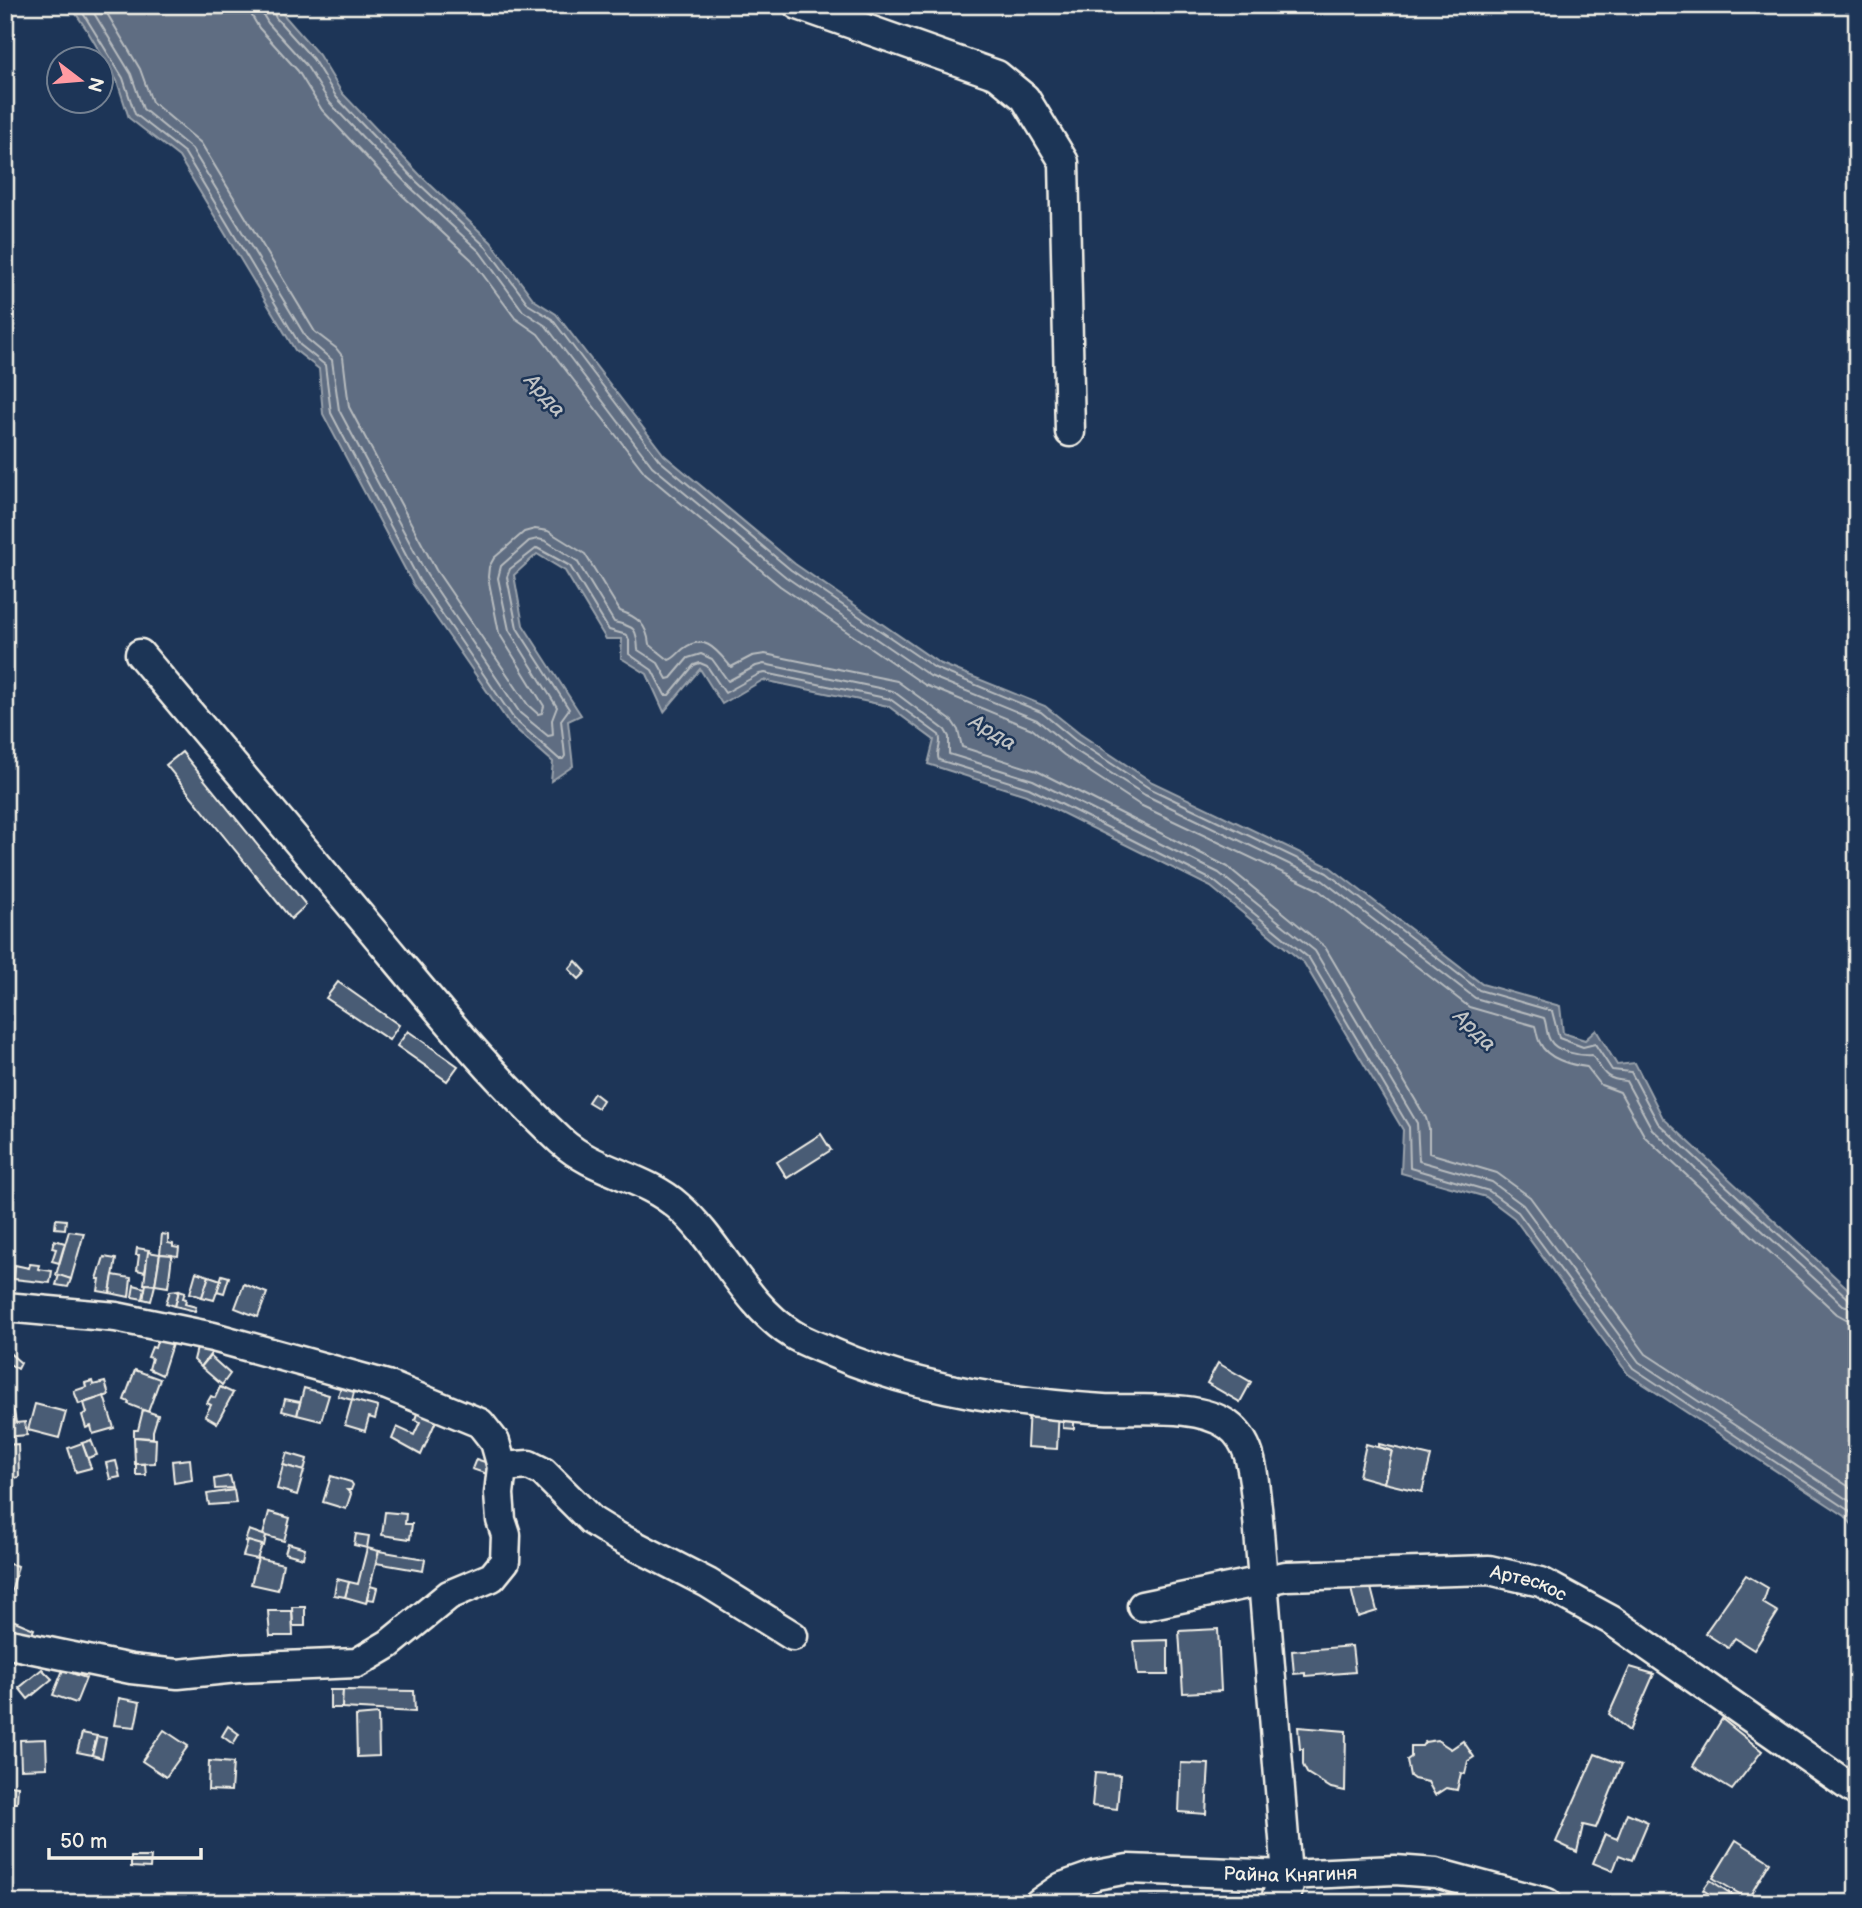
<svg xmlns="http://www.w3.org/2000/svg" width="1862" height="1908" viewBox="0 0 1862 1908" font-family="'Balsamiq Sans',sans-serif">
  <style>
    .water { fill: #5e6d82; stroke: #9aa2ab; stroke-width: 2 }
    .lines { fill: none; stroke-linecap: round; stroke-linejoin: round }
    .shore { stroke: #b8bcbf; stroke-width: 2 }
    .building { fill: #485b74; stroke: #f4f1e8; stroke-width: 2 }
    .minor-casing { stroke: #f4f1e8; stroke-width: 33 }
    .major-casing { stroke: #f4f1e8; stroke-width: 42 }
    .minor { stroke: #1d3557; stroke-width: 28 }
    .major { stroke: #1d3557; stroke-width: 37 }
    .labels { text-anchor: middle; stroke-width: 5; stroke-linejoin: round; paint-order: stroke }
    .street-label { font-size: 19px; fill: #f4f1e8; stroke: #1d3557 }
    .water-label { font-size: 21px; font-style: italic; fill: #c0c3c4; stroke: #1d3557 }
  </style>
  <rect width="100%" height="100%" fill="#1d3557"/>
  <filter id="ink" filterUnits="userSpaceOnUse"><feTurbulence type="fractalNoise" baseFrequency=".0143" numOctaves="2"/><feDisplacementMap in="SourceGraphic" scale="14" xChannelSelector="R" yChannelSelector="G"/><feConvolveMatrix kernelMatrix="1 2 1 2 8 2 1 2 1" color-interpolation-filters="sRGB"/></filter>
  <g filter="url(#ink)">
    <!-- water -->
    <path class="water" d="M70 5H275L319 55 342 93 421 176 491 242 534 300 556 314 664 455 795 564 939 663 1045 706 1080 734 1152 782 1330 867 1482 984 1560 1006 1563 1033 1585 1040 1596 1030 1617 1065 1635 1063 1663 1118 1857 1297V1531L1845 1516 1628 1374 1514 1218 1486 1197 1401 1173 1403 1130 1304 963 1211 887 1026 795 928 764 934 740 888 706 763 680 722 704 700 669 664 712 647 674 621 658 622 639H606L565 571 537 554 514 575 523 625 581 715 568 721 573 766 551 781 553 762 509 723 413 584 323 414 319 369 295 350 179 157 129 118 117 81 87 30Z"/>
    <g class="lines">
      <!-- shore -->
      <g class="shore">
        <path d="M78 5 123 78 135 114 185 153 300 345 325 365 331 413 419 580 514 719 559 759H563L565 756 561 720 569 709 517 628 507 577 510 569 537 548 570 566 609 630 627 635 629 640V654L652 670 665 695H669L694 665 700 663 707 666 725 693 759 674 765 673 890 699 939 735C943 744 935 753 939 760L1029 788 1214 881 1309 958 1409 1127 1410 1168 1489 1191 1518 1212 1633 1368 1848 1510 1857 1520"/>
        <path d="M89 5 131 74 143 109 192 149 307 339 332 360 339 410 427 575 520 713 548 736 553 735 552 720 557 707 509 630 498 578 501 566 529 541 538 539 546 541 577 561 614 622C635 627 637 628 638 650L658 663 667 679 671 678 688 658 701 654 712 659 728 681 756 666 764 664 893 691 945 730 949 737V754L1033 780 1219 873 1315 951 1417 1123 1419 1161 1492 1182 1523 1205 1639 1362 1857 1506"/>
        <path d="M102 5 140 69 152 102 201 143 315 332 336 348 343 357 349 407 436 570 528 705 538 714 542 713 544 706 499 633 488 577 489 567 494 558 524 532 535 529 548 531 585 554 620 611C638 617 647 625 649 644L669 660C675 658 677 654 683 649 705 632 718 652 731 667L752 656 765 654 897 681 952 721 958 730 962 747 1037 771 1228 867 1325 947 1426 1118 1429 1128V1153L1497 1173 1530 1197 1646 1354 1857 1492"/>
        <path d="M251 5 252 16 259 28 298 71 322 110 402 195 472 260 515 318 538 334 645 473 780 586 925 685 1032 729 1064 755 1140 805 1317 889 1469 1007 1535 1026C1537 1032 1537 1038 1540 1043 1547 1059 1571 1065 1587 1067L1601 1085 1620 1092 1645 1137 1837 1314 1846 1319 1857 1321"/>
        <path d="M261 5 262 13 268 23 306 65 330 103 410 187 480 252 523 311 546 326 652 466 786 577 930 676 1037 720 1070 747 1145 795 1322 880 1475 998 1544 1018C1547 1025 1546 1034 1550 1040 1556 1052 1580 1056 1592 1055 1604 1072 1603 1079 1626 1081L1652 1129 1843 1305 1857 1310"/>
        <path d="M270 5 276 18 313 59 337 98 416 181 486 247 529 305 552 319 659 460 791 570 935 668 1041 712 1075 740 1149 788 1327 873 1479 990 1552 1011 1559 1038 1583 1047 1595 1044 1612 1070 1631 1072 1658 1123 1849 1299 1857 1301"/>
      </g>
    </g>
    <!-- building -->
    <g class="building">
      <path d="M182 752 306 905 291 919 166 765Z"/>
      <path d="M576 961 586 972 579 979 569 969Z"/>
      <path d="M338 982 399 1025 389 1040 326 998Z"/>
      <path d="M408 1031 458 1066 447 1081 397 1046Z"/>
      <path d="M594 1093 603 1100 598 1108 588 1102Z"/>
      <path d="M821 1134 831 1150 787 1178 777 1162Z"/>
      <path d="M56 1219 66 1220 65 1229 55 1228Z"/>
      <path d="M69 1231 84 1233 71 1279 56 1275Z"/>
      <path d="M162 1234 168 1235V1243L173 1244V1247L179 1248 178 1256 160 1254Z"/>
      <path d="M54 1240 65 1243 59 1263 52 1261 56 1249 52 1248Z"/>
      <path d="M137 1248 149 1250 145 1272 137 1270 139 1255H136Z"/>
      <path d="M148 1252 160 1254 155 1285 144 1284Z"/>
      <path d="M160 1254 172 1255 168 1287 155 1285Z"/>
      <path d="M104 1257 116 1259 110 1293 98 1291 100 1279H97Z"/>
      <path d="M30 1264 39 1265 38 1269 52 1271 50 1283 14 1279 15 1265 29 1268Z"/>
      <path d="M196 1272 209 1276 202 1297 190 1293Z"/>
      <path d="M59 1275 71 1279 68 1287 56 1285Z"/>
      <path d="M113 1275 131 1278 129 1297 110 1293Z"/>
      <path d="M222 1275 229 1277 224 1293 217 1291Z"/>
      <path d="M209 1276 221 1280 214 1300 202 1297Z"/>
      <path d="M146 1284 155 1285 151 1301 143 1299Z"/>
      <path d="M244 1284 267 1293 258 1317 235 1308Z"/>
      <path d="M134 1285 145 1288 143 1299 132 1297Z"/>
      <path d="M179 1290 185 1292 183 1298 186 1299 185 1304 196 1307 195 1311 175 1306Z"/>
      <path d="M179 1290 175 1306 166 1303 170 1291Z"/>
      <path d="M159 1335 174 1338 162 1375 149 1369 152 1358 148 1357 152 1347 155 1348Z"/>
      <path d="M199 1340 215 1348 201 1367 194 1360Z"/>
      <path d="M5 1349 21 1363 18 1369 5 1362Z"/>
      <path d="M210 1356 230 1374 222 1385 201 1367Z"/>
      <path d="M1218 1363 1251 1382 1240 1402 1207 1383Z"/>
      <path d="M135 1370 160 1379 148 1412 128 1404 129 1402 124 1400Z"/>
      <path d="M344 1378 357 1381 352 1400 338 1396Z"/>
      <path d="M92 1381 93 1385 105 1382 109 1395 79 1404 74 1391 86 1387 85 1383Z"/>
      <path d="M220 1387 233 1393 217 1423 205 1416 211 1405 207 1403 211 1396 215 1398Z"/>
      <path d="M304 1388 329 1395 321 1421 297 1415Z"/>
      <path d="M104 1396 114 1428 93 1434 91 1426 86 1428 82 1415 87 1413 84 1403Z"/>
      <path d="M285 1399 300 1402 297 1415 282 1411Z"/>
      <path d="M352 1400 378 1407 375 1419 369 1417 365 1431 345 1425Z"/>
      <path d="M35 1404 66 1412 59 1438 28 1430Z"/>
      <path d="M1029 1407 1059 1408 1057 1449 1027 1447Z"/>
      <path d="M1063 1408 1074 1409V1429L1063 1428Z"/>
      <path d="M143 1410 158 1415 153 1431V1438L134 1437V1430H138Z"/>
      <path d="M418 1410 439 1414 421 1455 392 1439 397 1427 414 1435 420 1422 415 1420Z"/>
      <path d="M5 1411H14L16 1423 25 1422 27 1435 5 1437Z"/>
      <path d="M134 1437 156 1439 155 1463 135 1464Z"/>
      <path d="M91 1440 97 1455 88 1458 82 1443Z"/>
      <path d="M82 1443 91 1468 76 1472 68 1448Z"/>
      <path d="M18 1444 19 1477 8 1479 6 1445Z"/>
      <path d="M1366 1444 1392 1451 1384 1483 1359 1476Z"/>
      <path d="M1379 1444 1431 1456 1422 1492 1384 1483 1392 1451 1379 1447Z"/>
      <path d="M287 1453 307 1459 304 1471 283 1465Z"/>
      <path d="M190 1459 192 1480 174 1483 172 1461Z"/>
      <path d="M476 1459 491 1464 487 1474 472 1469Z"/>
      <path d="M116 1461 120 1477 110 1479 106 1463Z"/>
      <path d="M136 1464H145L146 1475H136Z"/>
      <path d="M283 1465 304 1471 297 1495 277 1489Z"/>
      <path d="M230 1476 233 1488 215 1489 214 1479Z"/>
      <path d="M331 1476 351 1482 353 1485 351 1490H347L351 1494 346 1509 323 1502Z"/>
      <path d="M234 1490 236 1503 209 1505 207 1494Z"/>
      <path d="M269 1512 290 1518 284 1541 263 1535Z"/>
      <path d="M385 1512 406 1514 405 1524H412L410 1539 382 1535Z"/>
      <path d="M249 1530 266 1536 264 1546 245 1541Z"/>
      <path d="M356 1534 369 1536 367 1548 354 1545Z"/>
      <path d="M248 1541 262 1545 257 1559 243 1556Z"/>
      <path d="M288 1543 305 1548 303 1558 285 1553Z"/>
      <path d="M367 1548 379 1551 366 1603 345 1597 349 1582 358 1584Z"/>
      <path d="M379 1551 425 1559 423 1571 376 1563Z"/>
      <path d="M258 1558 283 1564 278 1590 251 1584Z"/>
      <path d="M5 1563 18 1566 10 1598 5 1597Z"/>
      <path d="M1746 1575 1768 1588 1763 1603 1778 1612 1754 1650 1735 1638 1728 1648 1705 1633Z"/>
      <path d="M337 1579 349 1582 345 1597 334 1595Z"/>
      <path d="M1370 1584 1377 1611 1358 1617 1351 1589Z"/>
      <path d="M370 1586 377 1588 374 1600 367 1599Z"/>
      <path d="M292 1607H305V1626H293Z"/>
      <path d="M268 1611H292L293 1636H270Z"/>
      <path d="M10 1619 34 1629 30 1639 5 1630Z"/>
      <path d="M1218 1629 1221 1691 1183 1693 1179 1631Z"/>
      <path d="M1168 1640V1675H1138L1134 1641Z"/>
      <path d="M1352 1646 1355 1672 1305 1676V1673L1294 1674 1292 1651Z"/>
      <path d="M1630 1667 1654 1674 1629 1731 1609 1714Z"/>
      <path d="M42 1669 52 1679 28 1699 19 1688Z"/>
      <path d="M63 1670 86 1678 76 1703 53 1695Z"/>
      <path d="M330 1690H343L342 1708H330Z"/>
      <path d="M343 1690 414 1691 415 1712 342 1708Z"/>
      <path d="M5 1697H12L11 1713 5 1712Z"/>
      <path d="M119 1698 140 1702 135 1727 114 1725Z"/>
      <path d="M5 1712 9 1713 8 1739H5Z"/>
      <path d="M378 1714 379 1756 357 1757 356 1716Z"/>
      <path d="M1722 1719 1762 1751 1732 1790 1693 1766Z"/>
      <path d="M228 1726 239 1734 233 1744 222 1736Z"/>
      <path d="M1298 1727 1346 1731 1345 1791 1331 1788 1307 1773 1303 1765V1749H1300Z"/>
      <path d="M164 1730 188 1746 166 1777 142 1761Z"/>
      <path d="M82 1733 97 1736 92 1755 77 1752Z"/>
      <path d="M97 1736 106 1738 102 1758 92 1755Z"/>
      <path d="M46 1739 47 1768 21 1769 20 1740Z"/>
      <path d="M1437 1740 1451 1749 1463 1741 1474 1757 1468 1761 1465 1774 1461 1773 1457 1790 1446 1788 1435 1795 1428 1782 1414 1779 1410 1776 1407 1760 1411 1757V1746H1422L1425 1742Z"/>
      <path d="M1595 1754 1622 1764 1596 1828 1583 1825 1577 1852 1556 1842Z"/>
      <path d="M209 1761 233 1763 231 1791 208 1790Z"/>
      <path d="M1181 1763 1209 1764 1206 1814 1179 1812Z"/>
      <path d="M1095 1773 1120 1775 1117 1809 1092 1806Z"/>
      <path d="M8 1785 18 1786 17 1803H7Z"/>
      <path d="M1627 1813 1648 1822 1632 1860 1619 1855 1613 1871 1593 1863 1605 1834 1617 1839Z"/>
      <path d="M1736 1840 1770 1862 1748 1899 1713 1878Z"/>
      <path d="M131 1857H151L150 1868 131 1867Z"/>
      <path d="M1710 1880 1742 1901 1741 1903H1724L1703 1890Z"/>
      <path d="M1182 1898V1903H1088L1091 1901Z"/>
    </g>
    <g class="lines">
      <!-- minor casing -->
      <g class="minor-casing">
        <g id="minor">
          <path d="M798 5 997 75 1025 98 1064 162 1070 432"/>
          <path d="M140 654C217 746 294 837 371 929 432 1002 491 1076 561 1141 595 1172 644 1176 678 1206 719 1241 744 1304 792 1334 804 1342 820 1347 833 1353 915 1389 1014 1403 1103 1409 1139 1411 1197 1403 1228 1425 1254 1444 1253 1478 1257 1507L1287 1875"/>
          <path d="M5 1307 116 1317 213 1337 387 1385 480 1423 495 1442 502 1467 499 1494 501 1520 506 1535 505 1561 492 1577 449 1595 389 1644 357 1663 237 1668 178 1674 131 1669 5 1643"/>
          <path d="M502 1467 529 1465 543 1472 592 1521 618 1537 708 1583 793 1636"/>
          <path id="s1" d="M1142 1606 1286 1576 1489 1570 1541 1582 1611 1620 1857 1792"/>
          <path id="s2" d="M1039 1903 1062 1887 1096 1875 1128 1869 1287 1875 1395 1870 1436 1873 1547 1903"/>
        </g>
      </g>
      <!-- major casing -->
      <g class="major-casing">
        <path id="major" d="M1280 1903 1287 1875"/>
      </g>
      <!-- minor -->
      <use href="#minor" class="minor"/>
      <!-- major -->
      <use href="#major" class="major"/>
    </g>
  </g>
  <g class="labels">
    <!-- street labels -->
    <g class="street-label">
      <text dy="7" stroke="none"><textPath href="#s1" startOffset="392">Артескос</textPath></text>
      <text dy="7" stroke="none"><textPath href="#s2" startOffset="259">Райна Княгиня</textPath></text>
    </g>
    <!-- water labels -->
    <g class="water-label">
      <text transform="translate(545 395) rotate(48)" y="7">Арда</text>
      <text transform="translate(993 732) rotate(31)" y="7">Арда</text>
      <text transform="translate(1475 1030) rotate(44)" y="7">Арда</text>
    </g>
  </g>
  <!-- margin -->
  <rect width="1862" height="1908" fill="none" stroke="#1d3557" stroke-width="28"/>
  <rect x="14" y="14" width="1834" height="1880" fill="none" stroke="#f4f1e8" stroke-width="2.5" filter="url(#ink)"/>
  <!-- north arrow -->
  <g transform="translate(80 80) rotate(106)"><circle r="33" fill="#1d3557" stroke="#738091" stroke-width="2"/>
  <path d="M0-5L12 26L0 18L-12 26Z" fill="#ff9aa2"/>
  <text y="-10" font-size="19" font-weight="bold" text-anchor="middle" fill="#f4f1e8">N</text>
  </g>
  <!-- scale -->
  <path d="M49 1848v10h152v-10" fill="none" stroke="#f4f1e8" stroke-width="3.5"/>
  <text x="60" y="1848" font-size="21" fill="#f4f1e8" stroke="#1d3557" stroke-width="5" paint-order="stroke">50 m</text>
</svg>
